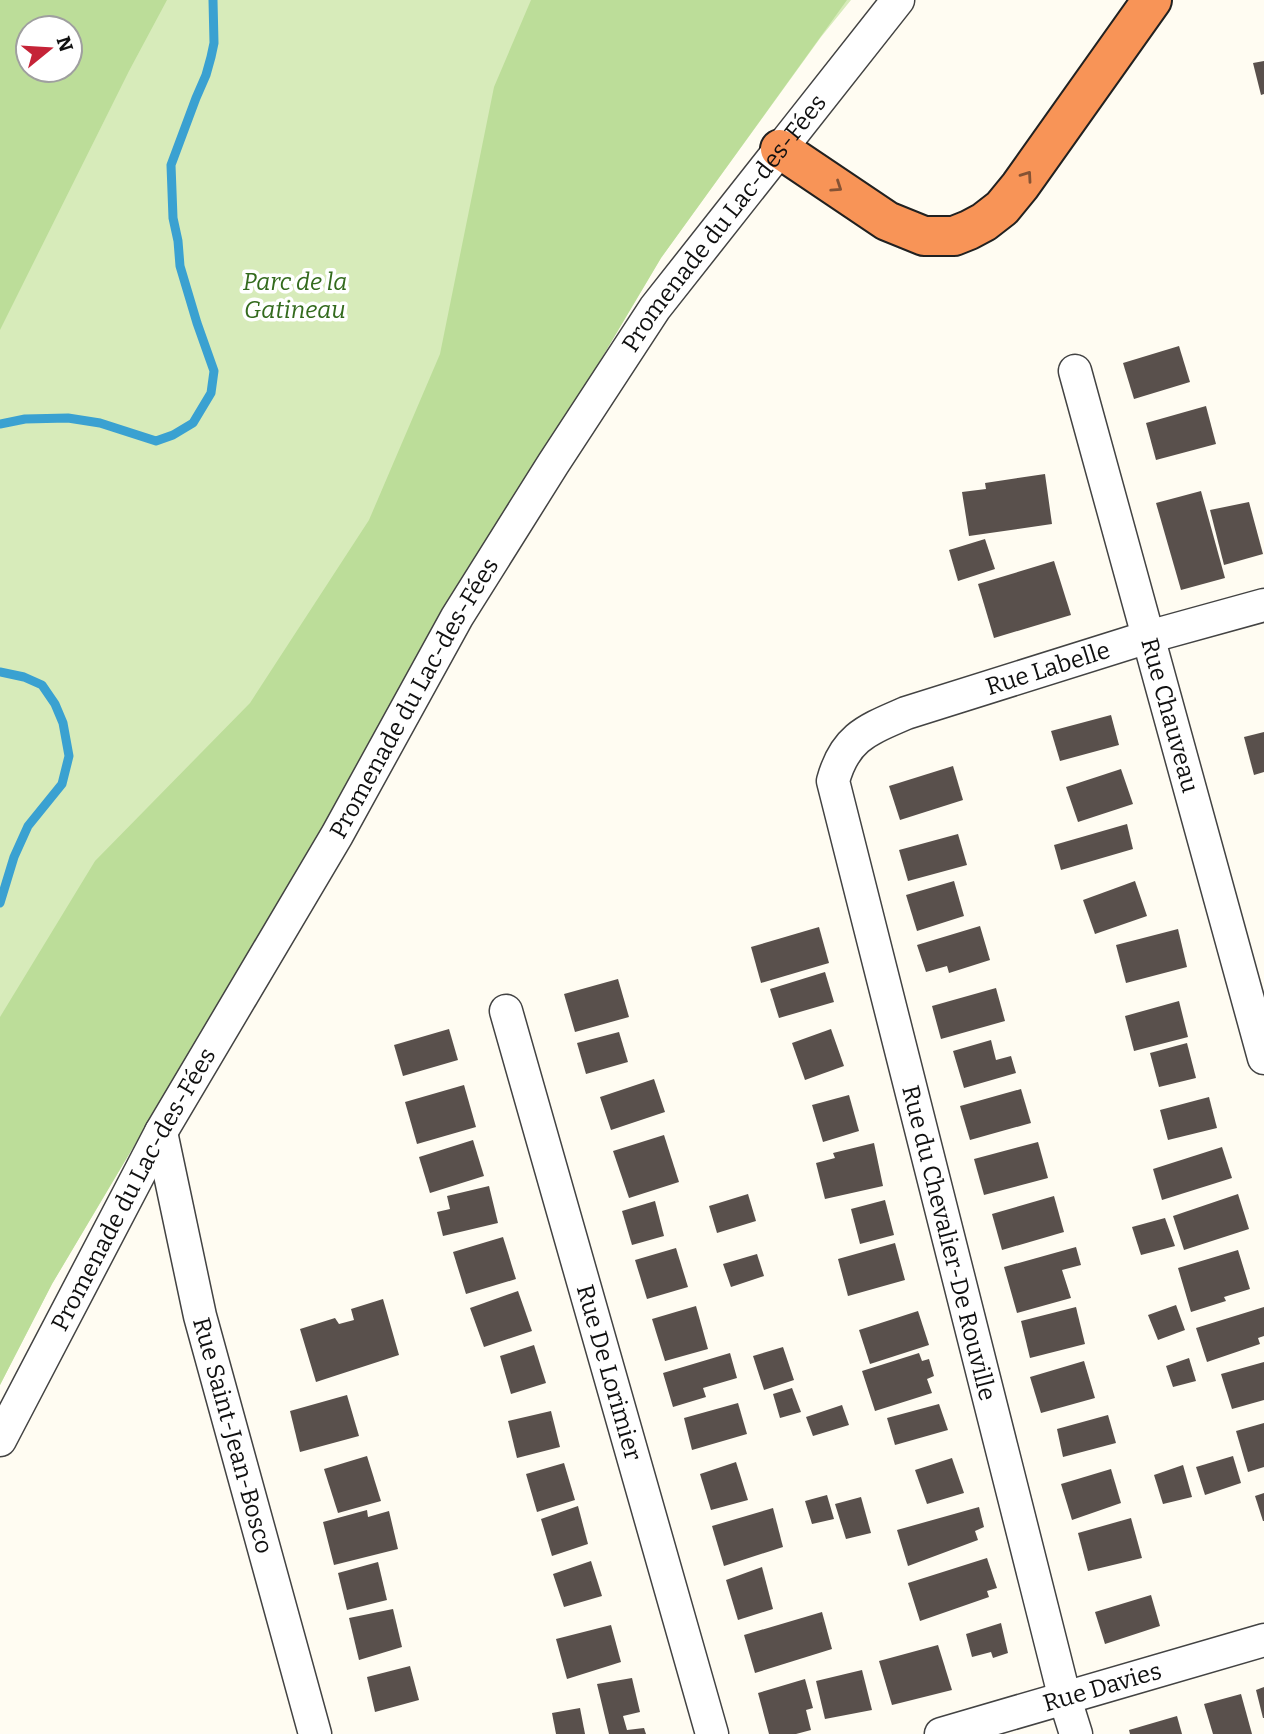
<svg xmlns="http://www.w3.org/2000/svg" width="1264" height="1734" viewBox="0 0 1264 1734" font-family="Bitter,serif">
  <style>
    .green { fill: #d7ebba; fill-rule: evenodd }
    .forest { fill: #bcdd99; fill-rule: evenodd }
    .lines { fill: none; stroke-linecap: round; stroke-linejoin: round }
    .stream { stroke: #3aa1d1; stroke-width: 9 }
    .building { fill: #59504c }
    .minor-casing { stroke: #434343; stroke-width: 35 }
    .highway-casing { stroke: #212121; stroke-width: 42 }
    .minor { stroke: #fff; stroke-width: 32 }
    .highway { stroke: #f89457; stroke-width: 38 }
    .oneway { stroke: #845234 }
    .labels { text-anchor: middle; stroke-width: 7; stroke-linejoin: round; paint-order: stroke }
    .street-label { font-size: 24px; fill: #101010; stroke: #fff }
    .park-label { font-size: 24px; font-style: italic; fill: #336a1d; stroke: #fff }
  </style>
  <rect width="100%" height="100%" fill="#fffcf2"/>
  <!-- green -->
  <path class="green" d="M0 0H851L821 37 661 258 52 1284 0 1385ZM28 28H70V70H28Z"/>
  <!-- forest -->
  <g class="forest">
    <path d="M0 0H167L129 71 0 330ZM70 28V70H28V28Z"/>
    <path d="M531 0H847L661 258 52 1284 0 1385V1017L95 861 250 703 369 520 440 354 494 87Z"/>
  </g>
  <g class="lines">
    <!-- stream -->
    <g class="stream">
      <path d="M0 424 25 419 68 418 100 423 156 441 173 435 193 423 211 393 214 371 197 323 180 266 178 241 173 218 171 165 196 98 206 75 211 57 214 43 213 0"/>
      <path d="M0 672 24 677 42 685 55 704 63 723 69 756 62 784 28 826 14 857 0 903"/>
    </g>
  </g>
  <!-- building -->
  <g class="building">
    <path d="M1264 61V94L1261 95 1253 63Z"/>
    <path d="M1179 346 1190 382 1134 399 1123 363Z"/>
    <path d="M1206 406 1216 444 1156 460 1146 423Z"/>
    <path d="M1045 474 1052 524 969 536 962 492 986 489 985 483Z"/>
    <path d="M1201 491 1225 578 1181 590 1156 503Z"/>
    <path d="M1249 502 1263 554 1224 565 1210 510Z"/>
    <path d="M985 539 995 569 958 581 949 550Z"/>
    <path d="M1054 561 1071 615 994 638 978 584Z"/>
    <path d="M1111 715 1119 745 1060 761 1051 731Z"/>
    <path d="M1264 732V772L1254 775 1244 737Z"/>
    <path d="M953 766 963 800 900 820 889 786Z"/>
    <path d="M1121 769 1133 804 1078 822 1066 787Z"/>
    <path d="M1127 824 1133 849 1061 870 1054 845Z"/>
    <path d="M958 834 967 865 908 881 899 850Z"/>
    <path d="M954 881 964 916 917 931 906 895Z"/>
    <path d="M1135 881 1147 916 1095 934 1083 900Z"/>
    <path d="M980 926 990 960 949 973 947 966 926 972 917 945Z"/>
    <path d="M819 927 829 963 761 983 751 947Z"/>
    <path d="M1178 929 1187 967 1126 983 1116 945Z"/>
    <path d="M825 972 834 1002 779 1018 770 989Z"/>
    <path d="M618 979 629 1017 575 1032 564 994Z"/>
    <path d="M996 988 1005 1021 941 1039 932 1006Z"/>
    <path d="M1179 1001 1188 1037 1134 1051 1125 1016Z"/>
    <path d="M449 1029 458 1060 403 1076 394 1045Z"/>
    <path d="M831 1029 844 1066 805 1080 792 1043Z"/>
    <path d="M619 1032 628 1062 586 1074 577 1043Z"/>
    <path d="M991 1040 996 1060 1011 1056 1016 1073 964 1088 953 1051Z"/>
    <path d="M1187 1043 1196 1078 1159 1087 1150 1053Z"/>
    <path d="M654 1079 665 1112 611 1130 600 1097Z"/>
    <path d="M464 1085 476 1127 417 1144 405 1102Z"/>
    <path d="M1021 1089 1031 1123 970 1140 960 1106Z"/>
    <path d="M849 1095 859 1131 823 1142 812 1105Z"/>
    <path d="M1209 1097 1217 1128 1168 1140 1160 1110Z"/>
    <path d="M664 1135 679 1182 629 1198 613 1151Z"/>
    <path d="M473 1140 484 1176 430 1193 419 1157Z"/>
    <path d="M1038 1142 1048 1178 984 1195 974 1159Z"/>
    <path d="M874 1143 883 1186 825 1199 816 1163 835 1158 833 1153Z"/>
    <path d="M1222 1147 1232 1178 1162 1200 1153 1169Z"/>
    <path d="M489 1186 498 1223 443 1236 437 1212 450 1209 447 1196Z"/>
    <path d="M748 1194 756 1221 717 1233 709 1206Z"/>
    <path d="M1238 1194 1249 1229 1184 1250 1173 1216Z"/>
    <path d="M1054 1196 1064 1232 1002 1250 992 1214Z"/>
    <path d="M885 1200 894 1235 860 1244 851 1209Z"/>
    <path d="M655 1201 664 1236 632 1245 622 1211Z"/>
    <path d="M1165 1218 1175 1246 1141 1255 1132 1227Z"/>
    <path d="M503 1237 516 1279 466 1294 453 1252Z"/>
    <path d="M895 1243 905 1280 848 1296 838 1259Z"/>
    <path d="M1076 1247 1081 1265 1062 1270 1071 1298 1017 1313 1004 1267Z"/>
    <path d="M676 1248 688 1287 647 1299 635 1260Z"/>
    <path d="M1238 1250 1250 1289 1224 1297 1226 1301 1191 1312 1178 1268Z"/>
    <path d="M757 1254 764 1276 731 1287 723 1264Z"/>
    <path d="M518 1291 532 1331 484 1347 470 1308Z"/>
    <path d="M383 1299 399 1355 316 1382 300 1329 335 1318 339 1324 354 1320 351 1309Z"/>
    <path d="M1176 1305 1185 1330 1158 1340 1148 1315Z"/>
    <path d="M696 1306 708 1349 665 1361 652 1319Z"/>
    <path d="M1076 1307 1085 1344 1030 1358 1021 1321Z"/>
    <path d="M1264 1307V1336L1258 1338 1260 1344 1207 1362 1196 1328Z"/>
    <path d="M918 1311 929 1345 870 1364 859 1330Z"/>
    <path d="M534 1345 546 1383 511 1394 500 1356Z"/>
    <path d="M783 1347 794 1380 764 1390 753 1356Z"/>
    <path d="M730 1353 737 1378 703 1388 706 1397 673 1407 663 1373Z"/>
    <path d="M919 1353 922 1361 929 1359 934 1376 927 1379 932 1393 875 1411 862 1371Z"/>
    <path d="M1189 1358 1196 1381 1173 1387 1166 1366Z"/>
    <path d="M1084 1361 1095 1398 1041 1413 1030 1377Z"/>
    <path d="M1264 1362V1400L1232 1409 1221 1374Z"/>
    <path d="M792 1388 801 1412 780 1418 773 1394Z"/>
    <path d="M347 1395 359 1436 300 1452 290 1411Z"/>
    <path d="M738 1403 747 1434 692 1450 684 1418Z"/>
    <path d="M939 1404 948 1430 895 1445 887 1418Z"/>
    <path d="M842 1405 849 1425 813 1436 806 1417Z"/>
    <path d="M551 1411 560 1447 517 1458 508 1421Z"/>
    <path d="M1108 1415 1116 1443 1063 1457 1057 1429Z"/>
    <path d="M1264 1423V1467L1248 1472 1236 1431Z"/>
    <path d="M367 1456 381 1501 338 1513 324 1469Z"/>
    <path d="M1233 1456 1241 1483 1205 1495 1196 1467Z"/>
    <path d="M952 1458 964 1493 927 1504 915 1470Z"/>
    <path d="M736 1462 748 1500 711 1510 700 1474Z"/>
    <path d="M564 1463 575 1500 537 1512 526 1474Z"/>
    <path d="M1183 1465 1192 1497 1163 1504 1154 1475Z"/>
    <path d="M1111 1469 1121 1503 1072 1520 1061 1484Z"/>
    <path d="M1264 1493V1521H1263L1255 1496Z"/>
    <path d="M827 1495 834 1519 812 1524 805 1501Z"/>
    <path d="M861 1497 871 1533 846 1539 835 1504Z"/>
    <path d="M578 1506 588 1544 552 1556 541 1519Z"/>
    <path d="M979 1507 984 1527 975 1531 978 1540 908 1566 897 1530Z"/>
    <path d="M773 1508 783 1547 724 1566 712 1526Z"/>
    <path d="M367 1510 368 1517 389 1511 398 1549 334 1565 323 1522Z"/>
    <path d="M1131 1518 1142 1558 1088 1571 1078 1533Z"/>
    <path d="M987 1558 997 1588 987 1591 989 1597 920 1621 908 1583Z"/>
    <path d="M591 1561 602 1596 564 1607 553 1574Z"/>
    <path d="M378 1562 387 1600 347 1610 338 1573Z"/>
    <path d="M762 1567 773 1609 738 1620 726 1580Z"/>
    <path d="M1151 1595 1160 1626 1105 1644 1095 1612Z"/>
    <path d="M393 1609 402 1647 359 1660 349 1618Z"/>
    <path d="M822 1612 832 1649 755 1673 744 1635Z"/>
    <path d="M1001 1623 1008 1653 993 1658 991 1652 972 1657 966 1634Z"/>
    <path d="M611 1625 621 1662 567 1679 556 1639Z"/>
    <path d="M938 1645 952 1690 892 1705 879 1661Z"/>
    <path d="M410 1666 419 1700 375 1712 367 1677Z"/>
    <path d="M862 1670 872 1710 825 1719 816 1681Z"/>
    <path d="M632 1678 640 1712 623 1716 627 1730 644 1728 646 1734H609L597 1684Z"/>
    <path d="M805 1679 813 1708 806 1710 811 1730 796 1734H769L758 1693Z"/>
    <path d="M1264 1687V1718H1263L1256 1690Z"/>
    <path d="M1241 1694 1252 1734H1213L1204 1704Z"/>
    <path d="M580 1708 585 1734H556L552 1713Z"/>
    <path d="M1177 1716 1182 1734H1130L1129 1730Z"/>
  </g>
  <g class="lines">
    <!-- minor casing -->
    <g class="minor-casing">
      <g id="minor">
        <path id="s1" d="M1075 371 1264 1058"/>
        <path id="s2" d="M506 1011 712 1734"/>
        <path id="s3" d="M161 1132 200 1316 315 1734"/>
        <path id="s4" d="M0 1440 161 1132 337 835 457 617 553 464 655 308 898 0"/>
        <path id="s5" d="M941 1734 1264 1640"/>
        <path id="s6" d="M1076 1734 1065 1699 833 781C845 737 867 730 906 713L1148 637 1264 605"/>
      </g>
    </g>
    <!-- highway casing -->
    <g class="highway-casing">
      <path id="highway" d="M780 149 887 221 924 236H954L969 230 984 222 1002 208 1020 186 1152 0"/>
    </g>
    <!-- minor -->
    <use href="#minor" class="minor"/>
    <!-- highway -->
    <use href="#highway" class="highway"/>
  </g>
  <!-- one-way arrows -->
  <defs><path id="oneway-chevron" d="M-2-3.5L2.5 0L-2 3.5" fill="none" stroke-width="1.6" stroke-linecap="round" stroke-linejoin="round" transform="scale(1.75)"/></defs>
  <g class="oneway">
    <use href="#oneway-chevron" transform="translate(1027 176) rotate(-55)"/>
    <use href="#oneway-chevron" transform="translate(837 187) rotate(34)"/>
  </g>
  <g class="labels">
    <!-- street labels -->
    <g class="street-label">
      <text dy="8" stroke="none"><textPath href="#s4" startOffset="1418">Promenade du Lac-des-Fées</textPath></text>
      <text dy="8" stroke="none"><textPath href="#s6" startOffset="1237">Rue Labelle</textPath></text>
      <text dy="8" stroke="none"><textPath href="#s4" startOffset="850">Promenade du Lac-des-Fées</textPath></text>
      <text dy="8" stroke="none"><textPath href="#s1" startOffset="357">Rue Chauveau</textPath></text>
      <text dy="8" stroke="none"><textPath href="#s4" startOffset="284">Promenade du Lac-des-Fées</textPath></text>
      <text transform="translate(949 1243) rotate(76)" y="8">Rue du Chevalier-De Rouville</text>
      <text dy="8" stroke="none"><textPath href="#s2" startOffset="376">Rue De Lorimier</textPath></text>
      <text dy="8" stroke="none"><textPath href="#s3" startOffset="312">Rue Saint-Jean-Bosco</textPath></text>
      <text dy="8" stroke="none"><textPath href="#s5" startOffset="168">Rue Davies</textPath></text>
    </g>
    <!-- park labels -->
    <g class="park-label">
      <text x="295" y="290">Parc de la<tspan x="295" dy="28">Gatineau</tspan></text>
    </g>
  </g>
  <!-- north arrow -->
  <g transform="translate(49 49) rotate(72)"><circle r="33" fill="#ffffff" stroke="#9f9f9f" stroke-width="2"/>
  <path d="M0-5L12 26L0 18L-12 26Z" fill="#c52337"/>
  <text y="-10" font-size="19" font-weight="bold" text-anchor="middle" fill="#101010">N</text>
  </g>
</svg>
